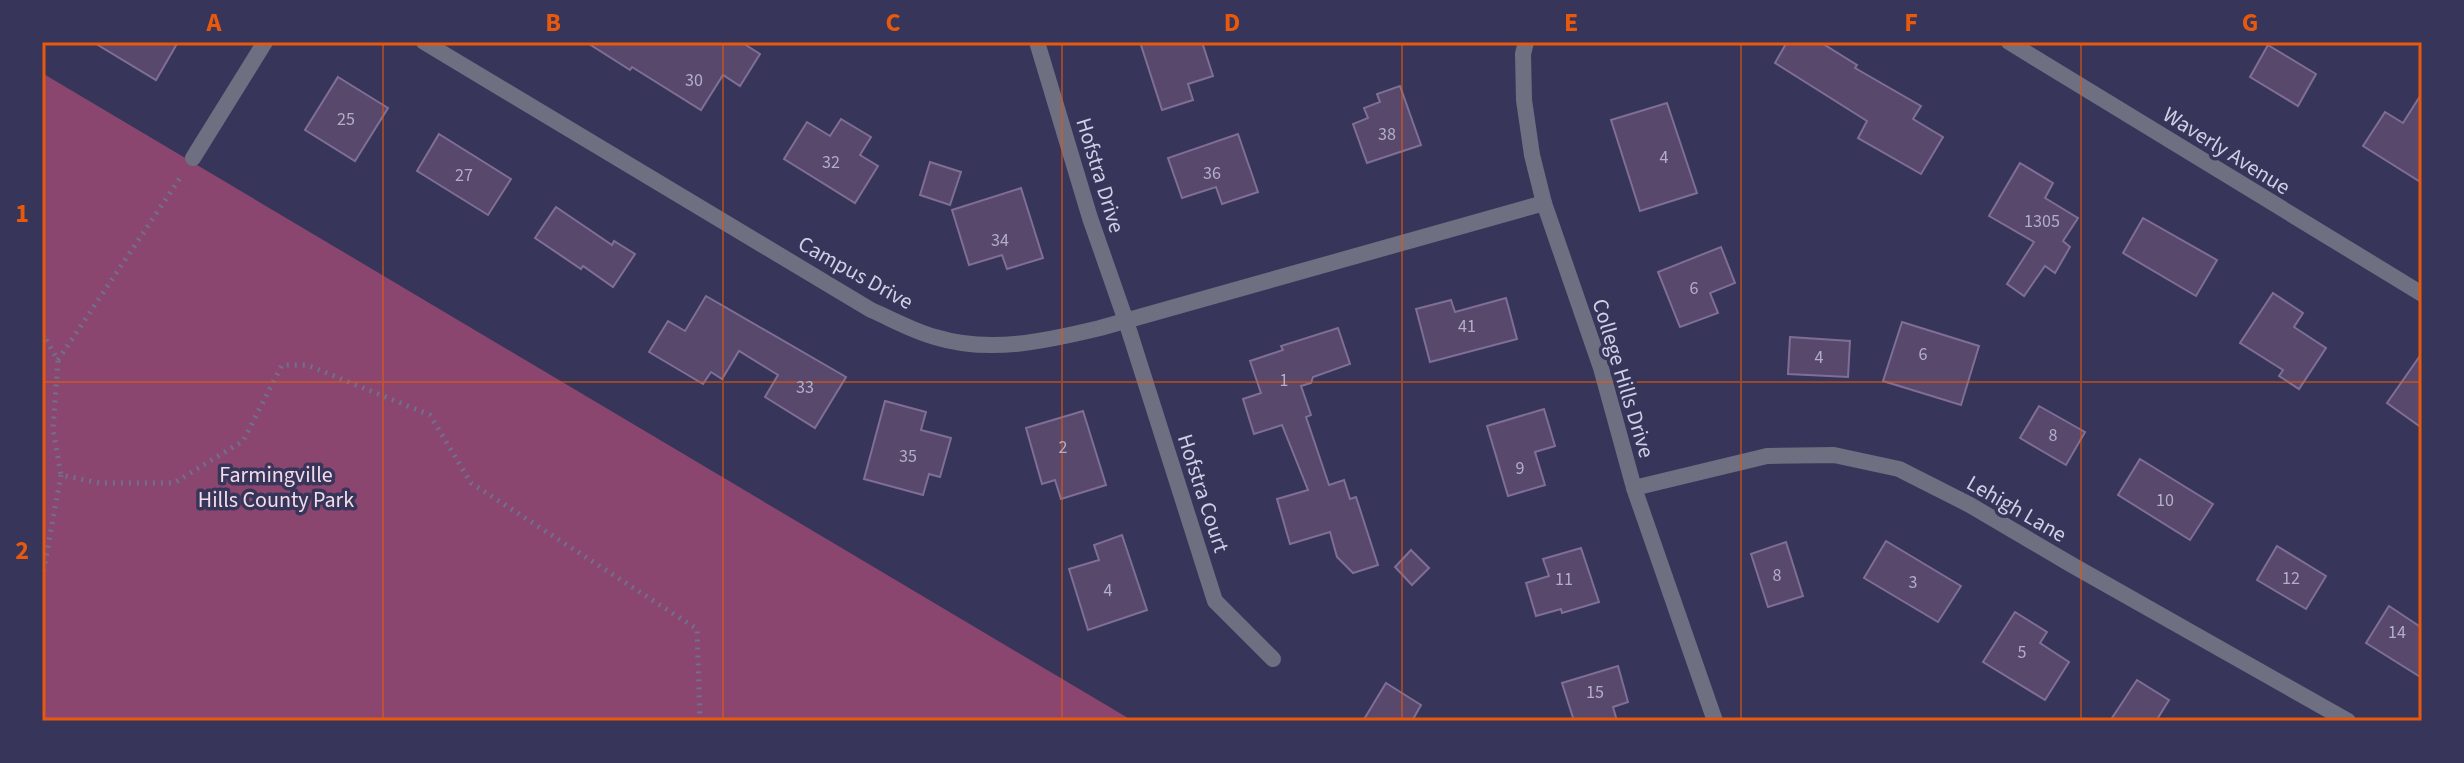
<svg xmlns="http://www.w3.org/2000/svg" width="2464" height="763" viewBox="0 0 2464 763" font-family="'Source Sans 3',sans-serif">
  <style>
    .green { fill: #8b4670 }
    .building { fill: #58486c; stroke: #7f6e95; stroke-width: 2 }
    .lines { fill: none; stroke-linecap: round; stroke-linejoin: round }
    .path { stroke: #70708e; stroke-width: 5; stroke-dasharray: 2 6; stroke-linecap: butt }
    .minor { stroke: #6e6f81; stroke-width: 16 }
    .tertiary { stroke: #6e6f81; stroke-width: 16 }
    .grid { fill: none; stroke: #e8590c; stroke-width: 2; stroke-opacity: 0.55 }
    .labels { text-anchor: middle; stroke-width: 7; stroke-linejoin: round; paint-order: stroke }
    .number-label { font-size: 18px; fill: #b1aec8 }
    .street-label { font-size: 22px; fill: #cfd0e6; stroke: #37365a }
    .park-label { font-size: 22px; fill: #f3dce8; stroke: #37365a }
    .neatline { fill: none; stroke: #e8590c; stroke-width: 3 }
    .grid-label { font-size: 26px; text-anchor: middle; font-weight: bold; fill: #e8590c }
  </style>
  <rect width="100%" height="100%" fill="#37365a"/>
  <!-- green -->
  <path class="green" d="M42 73 1133 721H42Z"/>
  <!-- building -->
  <g class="building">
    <path d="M93 42H178L156 80Z"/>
    <path d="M586 42H741L760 54 740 86 723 75 701 110 632 67 630 70Z"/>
    <path d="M1140 42H1202L1213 76 1188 84 1193 100 1162 110Z"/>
    <path d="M1787 42H1820L1857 65 1855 68 1921 106 1913 119 1943 137 1921 174 1858 138 1867 121 1775 63Z"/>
    <path d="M2268 45 2316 74 2298 106 2250 77Z"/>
    <path d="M338 77 388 108 355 161 305 130Z"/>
    <path d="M1400 86 1421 145 1367 163 1353 124 1368 118 1364 108 1380 102 1377 94Z"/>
    <path d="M2422 93V183L2363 146 2385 112 2403 123Z"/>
    <path d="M1667 103 1697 193 1640 211 1611 120Z"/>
    <path d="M841 119 871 137 860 155 878 166 855 203 784 159 807 122 830 136Z"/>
    <path d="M439 134 511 179 488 215 417 171Z"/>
    <path d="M1238 134 1258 192 1222 204 1216 187 1182 198 1168 158Z"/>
    <path d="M930 162 961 172 950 205 920 195Z"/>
    <path d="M2020 163 2053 183 2045 198 2078 218 2063 241 2070 247 2055 273 2045 266 2024 296 2007 284 2034 242 1989 216Z"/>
    <path d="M1021 188 1043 258 1007 269 1002 255 969 265 952 210Z"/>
    <path d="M556 207 612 245 614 241 635 254 613 287 583 266 581 269 535 238Z"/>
    <path d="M2143 218 2217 260 2196 296 2123 253Z"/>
    <path d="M1721 247 1735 283 1710 293 1718 313 1680 327 1658 272Z"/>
    <path d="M2273 293 2303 313 2294 327 2326 348 2299 389 2279 376 2283 370 2240 343Z"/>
    <path d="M706 296 846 377 815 428 765 397 778 375 739 351 722 379 711 372 703 384 649 352 668 321 685 331Z"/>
    <path d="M1506 298 1517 339 1430 362 1416 309 1451 300 1455 312Z"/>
    <path d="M1902 322 1979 346 1961 405 1883 381Z"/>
    <path d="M1338 328 1350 364 1313 377 1311 383 1301 386 1311 415 1306 417 1329 485 1344 480 1350 499 1356 497 1378 565 1353 573 1337 557 1330 532 1290 544 1277 499 1308 490 1282 425 1254 434 1243 399 1261 393 1250 361 1283 350 1281 346Z"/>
    <path d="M1790 337 1850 341 1848 377 1788 374Z"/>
    <path d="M2422 353V428L2387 403Z"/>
    <path d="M885 401 926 412 921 430 951 438 940 477 929 474 923 495 864 479Z"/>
    <path d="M2039 406 2085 432 2066 465 2020 438Z"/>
    <path d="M1544 409 1555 446 1535 452 1545 485 1508 496 1487 426Z"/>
    <path d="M1083 411 1106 485 1061 499 1055 480 1042 484 1026 428Z"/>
    <path d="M2140 459 2213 504 2190 540 2118 495Z"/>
    <path d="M1122 535 1147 610 1088 630 1069 569 1099 560 1094 545Z"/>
    <path d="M1886 541 1961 586 1938 622 1864 578Z"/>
    <path d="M1786 542 1803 596 1768 607 1751 554Z"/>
    <path d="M2277 546 2326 576 2306 609 2257 580Z"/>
    <path d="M1581 548 1599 602 1562 613 1561 609 1536 616 1526 583 1549 576 1543 559Z"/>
    <path d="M1411 550 1429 568 1412 585 1395 567Z"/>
    <path d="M2389 606 2422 628V678L2366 643Z"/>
    <path d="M2015 612 2047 632 2040 643 2069 662 2045 700 1983 662Z"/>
    <path d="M1618 666 1628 702 1613 707 1617 721H1574L1562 683Z"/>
    <path d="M2137 680 2169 700 2156 721H2110Z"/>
    <path d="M1386 683 1421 705 1412 721H1363Z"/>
  </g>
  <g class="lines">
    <!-- path -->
    <g class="path">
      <path d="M42 333 58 360 53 429 61 475 99 483H174L243 441 282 365H307L430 415 471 483 697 629 700 721"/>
      <path d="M58 360 182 175"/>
      <path d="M42 579 61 475"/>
    </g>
    <!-- minor -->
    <g class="minor">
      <path d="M424 42 871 310C892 319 913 331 935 337 990 354 1046 341 1100 328L1544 203"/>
      <path d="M1037 42 1090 218 1126 321 1215 601 1273 659"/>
      <path d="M1526 42 1523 54 1524 100 1532 155 1544 203 1601 368 1634 488 1715 721"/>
      <path d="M193 158 265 42"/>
      <path d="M1634 488 1767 456 1834 455 1899 469 1970 505 2072 565 2348 721"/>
    </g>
    <!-- tertiary -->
    <path class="tertiary" d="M2009 42 2422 294"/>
  </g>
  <!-- grid -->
  <path class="grid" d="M383 42V721M723 42V721M1062 42V721M1402 42V721M1741 42V721M2081 42V721M42 382H2422"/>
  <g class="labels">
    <!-- number labels -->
    <g class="number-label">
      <text x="694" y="86">30</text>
      <text x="346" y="125">25</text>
      <text x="1387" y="140">38</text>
      <text x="1664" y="163">4</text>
      <text x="831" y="168">32</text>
      <text x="1212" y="179">36</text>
      <text x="464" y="181">27</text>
      <text x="2042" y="227">1305</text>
      <text x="1000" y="246">34</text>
      <text x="1694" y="294">6</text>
      <text x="1467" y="332">41</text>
      <text x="1923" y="360">6</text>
      <text x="1819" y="363">4</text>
      <text x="1284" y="386">1</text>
      <text x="805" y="393">33</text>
      <text x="2053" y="441">8</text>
      <text x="1063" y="453">2</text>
      <text x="908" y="462">35</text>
      <text x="1520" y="474">9</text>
      <text x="2165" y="506">10</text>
      <text x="1777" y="581">8</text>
      <text x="2291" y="584">12</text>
      <text x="1564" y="585">11</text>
      <text x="1913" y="588">3</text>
      <text x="1108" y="596">4</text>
      <text x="2397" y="638">14</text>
      <text x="2022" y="658">5</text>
      <text x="1595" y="698">15</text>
    </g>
    <!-- street labels -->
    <g class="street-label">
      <text transform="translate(2227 150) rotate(32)" y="8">Waverly Avenue</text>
      <text transform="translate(1101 175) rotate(73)" y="8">Hofstra Drive</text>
      <text transform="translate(856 272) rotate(29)" y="8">Campus Drive</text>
      <text transform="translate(1624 378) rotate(73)" y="8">College Hills Drive</text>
      <text transform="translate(1204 493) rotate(72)" y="8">Hofstra Court</text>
      <text transform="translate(2017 508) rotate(30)" y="8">Lehigh Lane</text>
    </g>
    <!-- park labels -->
    <g class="park-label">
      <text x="276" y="482">Farmingville<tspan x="276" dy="25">Hills County Park</tspan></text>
    </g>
  </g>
  <!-- border -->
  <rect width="2464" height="763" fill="none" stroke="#37365a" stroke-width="88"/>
  <rect x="44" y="44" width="2376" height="675" class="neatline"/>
  <g class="grid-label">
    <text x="214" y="31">A</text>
    <text x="553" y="31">B</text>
    <text x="893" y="31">C</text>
    <text x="1232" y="31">D</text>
    <text x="1571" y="31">E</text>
    <text x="1911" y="31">F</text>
    <text x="2250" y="31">G</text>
    <text x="22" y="222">1</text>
    <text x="22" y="559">2</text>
  </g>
</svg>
